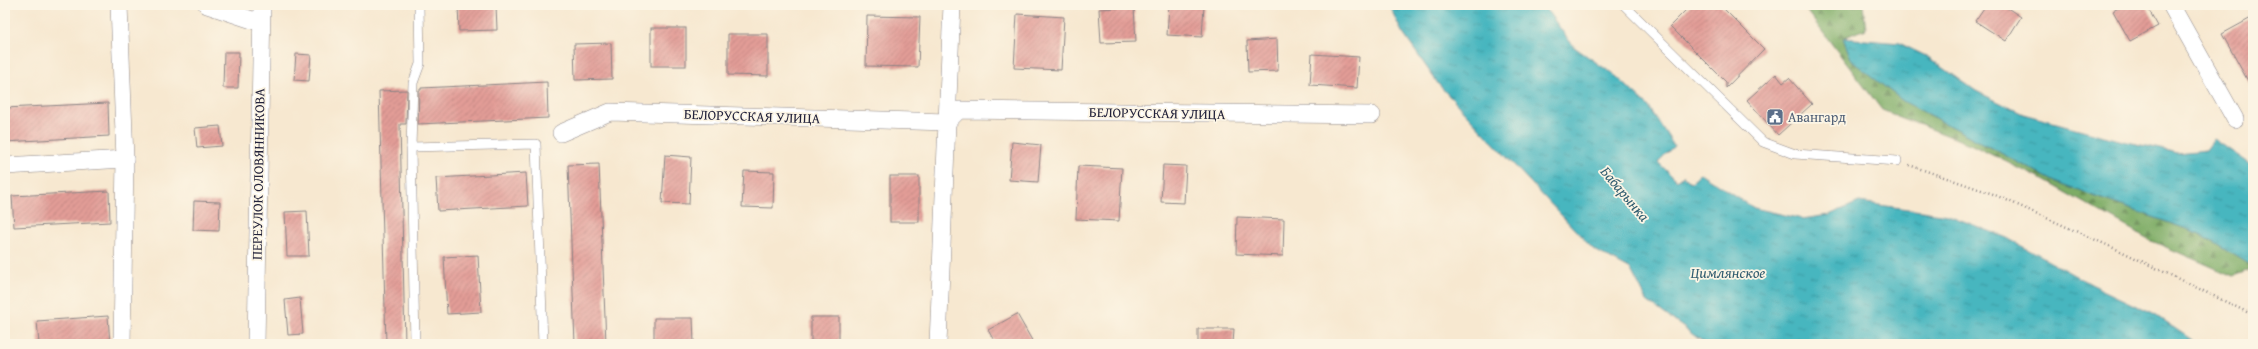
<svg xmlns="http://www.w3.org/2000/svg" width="2258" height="349" viewBox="0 0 2258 349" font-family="'Gentium Book Plus',serif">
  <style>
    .forest { fill: url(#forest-firs); stroke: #506750 }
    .water { fill: url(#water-ripples); stroke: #346c7d }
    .building { fill: url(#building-hatch) }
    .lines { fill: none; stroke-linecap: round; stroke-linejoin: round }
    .service-casing { stroke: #8c8586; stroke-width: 10 }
    .minor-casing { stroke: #8c8586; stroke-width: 18 }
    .path { stroke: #8c8586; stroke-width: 2.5; stroke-dasharray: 1 3; stroke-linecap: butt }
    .service { stroke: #fff; stroke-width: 9 }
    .minor { stroke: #fff; stroke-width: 17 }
    .labels { text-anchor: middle; stroke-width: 3.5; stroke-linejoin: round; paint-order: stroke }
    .street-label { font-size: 14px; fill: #22223b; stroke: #fcf5e5 }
    .service-label { font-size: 14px; fill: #4e5e75; stroke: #fcf5e5; text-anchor: start }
    .water-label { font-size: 15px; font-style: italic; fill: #315d70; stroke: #fcf5e5 }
  </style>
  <defs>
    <pattern id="forest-firs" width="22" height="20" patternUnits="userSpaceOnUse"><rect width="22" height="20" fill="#7dac65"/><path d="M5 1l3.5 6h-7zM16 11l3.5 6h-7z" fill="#668c54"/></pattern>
    <pattern id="water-ripples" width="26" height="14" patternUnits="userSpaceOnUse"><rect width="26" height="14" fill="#47b6bf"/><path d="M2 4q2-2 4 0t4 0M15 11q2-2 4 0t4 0" fill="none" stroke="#3b949c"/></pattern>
    <pattern id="building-hatch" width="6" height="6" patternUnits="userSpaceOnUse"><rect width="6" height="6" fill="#e39d97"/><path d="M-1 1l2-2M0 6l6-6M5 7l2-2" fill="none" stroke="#b8807c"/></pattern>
  </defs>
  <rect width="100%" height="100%" fill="#fcf5e5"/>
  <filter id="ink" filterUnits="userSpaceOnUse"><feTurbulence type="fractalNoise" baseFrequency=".025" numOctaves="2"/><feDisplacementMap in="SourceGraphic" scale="8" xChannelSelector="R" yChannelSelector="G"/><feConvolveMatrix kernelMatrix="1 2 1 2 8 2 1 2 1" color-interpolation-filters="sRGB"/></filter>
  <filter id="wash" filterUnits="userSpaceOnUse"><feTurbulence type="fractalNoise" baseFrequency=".012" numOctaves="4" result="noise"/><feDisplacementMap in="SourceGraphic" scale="16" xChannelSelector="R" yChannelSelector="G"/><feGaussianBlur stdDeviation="0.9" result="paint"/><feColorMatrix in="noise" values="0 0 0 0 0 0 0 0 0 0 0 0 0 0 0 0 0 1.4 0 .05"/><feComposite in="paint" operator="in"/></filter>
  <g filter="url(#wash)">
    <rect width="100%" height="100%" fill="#f7e8d0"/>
    <!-- forest -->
    <path class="forest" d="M1802 5H1863L1866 29 1843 38 1852 61 1903 101 2057 183 2198 233 2253 267V269L2233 276 2152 241 2043 180 1972 145 1882 110Z"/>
    <!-- water -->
    <g class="water">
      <path d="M1389 5H1543L1574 47 1617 77 1649 107 1674 146 1658 162 1677 181 1683 175 1691 183 1700 173 1754 208 1802 219 1829 215 1859 202 1948 215 2007 238 2092 285 2155 315 2198 344H1706L1647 301 1631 270 1593 249 1439 85 1402 32Z"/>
      <path d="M1843 38 1899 43 1928 57 1976 91 2023 114 2123 141 2178 153 2206 150 2214 139 2253 166V267L2198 233 2057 183 1903 101 1852 61Z"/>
    </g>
    <g id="blocks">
      <!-- building -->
      <g class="building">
        <path d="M458 5H496L497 30 459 31Z"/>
        <path d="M1169 5H1204L1202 37 1167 35Z"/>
        <path d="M1691 5H1720L1764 49 1726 88V82L1670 26Z"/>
        <path d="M1986 5H2003L2021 17 2006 41 1975 21Z"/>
        <path d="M2124 5H2146L2158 26 2130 41 2113 11Z"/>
        <path d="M1134 7 1136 42 1101 43 1099 9Z"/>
        <path d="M1017 14 1064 17 1061 70 1014 68Z"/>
        <path d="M867 16 920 17 918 67 866 66Z"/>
        <path d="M2253 17V90L2222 34Z"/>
        <rect x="651" y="28" width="35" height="38"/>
        <path d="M728 34H768V76L728 75Z"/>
        <path d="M1277 39 1278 71 1248 72 1247 41Z"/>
        <path d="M611 43 612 79 575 80 574 44Z"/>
        <path d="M224 52H239L238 88H223Z"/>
        <path d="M296 54 311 55 309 81 294 80Z"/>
        <path d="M1312 54 1359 57 1357 88 1310 85Z"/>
        <path d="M1776 74 1783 83 1789 78 1812 104 1778 135 1747 100Z"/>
        <path d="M547 82 548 118 418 124 419 90H421V88Z"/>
        <path d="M407 90 406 124H400L405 344H386L379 91Z"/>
        <path d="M108 103 109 136 5 142V108Z"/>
        <path d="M220 126 222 146 197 148 195 128Z"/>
        <path d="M1012 142 1041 145 1038 182 1009 180Z"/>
        <path d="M665 155 691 157 689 204 662 203Z"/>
        <path d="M599 164 606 344H575L568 165Z"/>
        <path d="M1163 165 1186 166 1184 203 1161 202Z"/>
        <path d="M1078 166 1122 168 1119 221 1076 219Z"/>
        <path d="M744 171 774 172 773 208 742 207Z"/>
        <path d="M526 173 528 206 438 211 436 178Z"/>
        <rect x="890" y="176" width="29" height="46"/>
        <path d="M109 191 110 222 14 227 12 196Z"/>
        <path d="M194 201 220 202 219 231 193 230Z"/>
        <path d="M307 211 309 256H287L285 212Z"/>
        <path d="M1237 217 1284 219 1283 256 1236 254Z"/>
        <path d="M478 255 481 312 447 314 444 257Z"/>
        <path d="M300 298 303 334 288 335 285 300Z"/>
        <path d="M1017 314 1034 344H996L988 330Z"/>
        <path d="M108 316 110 344H39L37 321Z"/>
        <path d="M811 317H839V342L811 341Z"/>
        <path d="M654 318H693L694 344H654Z"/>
        <path d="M1198 329H1234L1233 344H1198Z"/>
      </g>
    </g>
  </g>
  <g filter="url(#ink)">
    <use href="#blocks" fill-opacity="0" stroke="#8c8586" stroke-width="1"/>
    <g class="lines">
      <!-- service casing -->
      <g class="service-casing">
        <g id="service">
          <path d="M1624 5 1763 142 1795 154 1897 161"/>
          <path d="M411 147 536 144 543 344"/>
          <path d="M415 344 411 147 413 83 420 64 419 5"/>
        </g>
      </g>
      <!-- minor casing -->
      <g class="minor-casing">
        <g id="minor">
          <path d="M119 5 125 159 122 344"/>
          <path d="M207 5 261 23"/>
          <path d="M2171 5 2235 119"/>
          <path d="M947 122 959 110 1372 115"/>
          <path d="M947 122 952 5"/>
          <path d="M561 133 610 112 947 122 938 344"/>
          <path d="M5 166 125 159"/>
          <path d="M256 344 262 5"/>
        </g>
      </g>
      <!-- path -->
      <path class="path" d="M1909 165 1993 194 2127 254 2253 315"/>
      <!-- service -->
      <use href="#service" class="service"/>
      <!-- minor -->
      <use href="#minor" class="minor"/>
    </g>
  </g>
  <!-- icons -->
  <defs>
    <g id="civic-square" transform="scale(0.9)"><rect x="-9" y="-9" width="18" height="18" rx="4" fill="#5c6f8a" stroke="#fcf5e5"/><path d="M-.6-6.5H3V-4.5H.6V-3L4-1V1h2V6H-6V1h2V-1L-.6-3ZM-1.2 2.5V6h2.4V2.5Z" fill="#fff"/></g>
  </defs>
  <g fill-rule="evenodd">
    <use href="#civic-square" x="1775" y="117"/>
  </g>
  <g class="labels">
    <!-- street labels -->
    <g class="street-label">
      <text transform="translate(1157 113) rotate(1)" y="5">БЕЛОРУССКАЯ УЛИЦА</text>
      <text transform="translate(752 116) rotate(2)" y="5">БЕЛОРУССКАЯ УЛИЦА</text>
      <text transform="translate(258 174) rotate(-89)" y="5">ПЕРЕУЛОК ОЛОВЯННИКОВА</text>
    </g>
    <!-- service labels -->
    <g class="service-label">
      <text x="1788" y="122">Авангард</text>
    </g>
    <!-- water labels -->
    <g class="water-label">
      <text transform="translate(1625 194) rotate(50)" y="5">Бабарынка</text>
      <text x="1728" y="278">Цимлянское</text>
    </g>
  </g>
  <!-- margin -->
  <rect width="2258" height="349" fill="none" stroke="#fcf5e5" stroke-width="20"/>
</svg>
